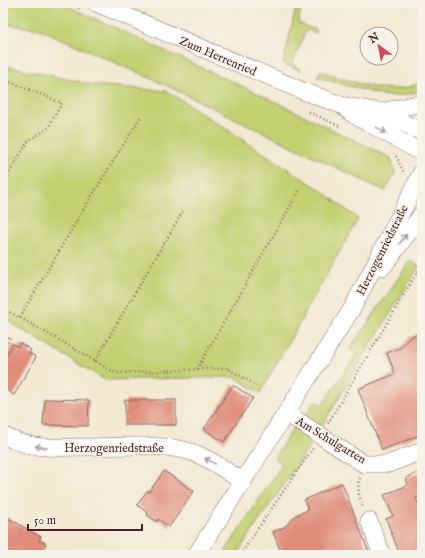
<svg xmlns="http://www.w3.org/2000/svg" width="425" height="558" viewBox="0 0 425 558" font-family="'IM FELL English',serif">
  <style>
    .green { fill: #c2d072; stroke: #86784e }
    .building { fill: #e08c7a }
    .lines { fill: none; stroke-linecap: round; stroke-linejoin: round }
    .minor-casing { stroke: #856666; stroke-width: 18 }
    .path { stroke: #856666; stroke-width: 2.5; stroke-dasharray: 1 3; stroke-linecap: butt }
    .minor { stroke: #fff; stroke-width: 17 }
    .oneway { stroke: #ae9aa0 }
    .labels { text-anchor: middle; stroke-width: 3; stroke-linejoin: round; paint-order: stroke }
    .street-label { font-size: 12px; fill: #4a1f2b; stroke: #f7f3e8 }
  </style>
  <rect width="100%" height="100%" fill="#f7f3e8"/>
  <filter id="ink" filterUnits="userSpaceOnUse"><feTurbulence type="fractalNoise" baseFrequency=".025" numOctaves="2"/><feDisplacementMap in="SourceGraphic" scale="8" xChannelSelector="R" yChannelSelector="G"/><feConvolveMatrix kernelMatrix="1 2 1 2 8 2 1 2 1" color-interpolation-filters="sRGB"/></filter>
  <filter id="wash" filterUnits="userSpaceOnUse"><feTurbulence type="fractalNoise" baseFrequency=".012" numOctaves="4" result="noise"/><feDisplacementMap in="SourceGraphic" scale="16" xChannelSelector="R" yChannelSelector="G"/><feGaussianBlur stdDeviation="0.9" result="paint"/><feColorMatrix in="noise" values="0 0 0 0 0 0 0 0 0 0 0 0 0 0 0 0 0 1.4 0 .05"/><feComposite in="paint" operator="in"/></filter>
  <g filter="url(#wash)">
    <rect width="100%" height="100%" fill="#f3e9d3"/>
    <!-- green -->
    <g class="green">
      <path d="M3 3H61L274 101 391 158 395 173 385 191 172 88 40 29 3 24Z"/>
      <path d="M297 3H302L298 23 317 30 316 33 306 30 292 65 301 69 300 70 283 64Z"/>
      <path d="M3 65 93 85 167 91 324 192 358 219 260 393 235 377 105 380 14 325 3 317Z"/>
      <path d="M320 71C350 80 393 100 422 81V90C408 95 395 97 381 95L317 77Z"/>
      <path d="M410 261 419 266 320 429 303 418 315 401 322 405 357 354 350 349Z"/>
      <path d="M294 427 314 440 236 555H223L282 464 274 458Z"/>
    </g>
    <g id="blocks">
      <!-- building -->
      <g class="building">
        <path d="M422 332V434L382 450 358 389 395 374 387 353 400 348 410 337Z"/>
        <path d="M20 343 31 350 29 353 36 357 14 395 3 388V361L13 344 18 347Z"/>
        <path d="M233 385 253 398 224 442 204 429Z"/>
        <path d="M45 399 89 400 88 426 43 425Z"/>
        <rect x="125" y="400" width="51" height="25"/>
        <path d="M164 471 194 491 169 527 158 519 157 522 147 515 148 513 137 505 147 491 149 492Z"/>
        <path d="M422 471V496L416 498 422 513V555H400L386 519 393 516 384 495 408 485 406 478Z"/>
        <path d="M342 483 370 555H282L273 532 285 527 296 515 308 510 304 500Z"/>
        <path d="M3 515 41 537 39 540 46 544 39 555H13L3 549Z"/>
      </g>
    </g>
  </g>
  <g filter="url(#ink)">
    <use href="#blocks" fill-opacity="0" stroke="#856666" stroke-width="1"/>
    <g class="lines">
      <!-- minor casing -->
      <g class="minor-casing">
        <g id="minor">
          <path d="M96 3 303 91 341 105 381 112 422 132"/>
          <path d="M346 109 354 115 422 153"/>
          <path d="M381 112 422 103"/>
          <path d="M383 267 422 214"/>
          <path d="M286 413 364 464H388L422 451"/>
          <path d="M3 435C27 449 53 448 80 447 114 447 150 443 184 450 206 455 225 470 243 482"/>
          <path d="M369 521 382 555"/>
          <path d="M196 555 353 307 422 172"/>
        </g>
      </g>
      <!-- path -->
      <g class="path">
        <path d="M68 3 82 9"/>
        <path d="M3 79 62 103 47 129 29 140 3 183"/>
        <path d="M309 112 339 126"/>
        <path d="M396 156 404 173"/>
        <path d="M3 308 116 373 227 368 257 386"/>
        <path d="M20 317 82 212 141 116"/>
        <path d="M3 349 11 335"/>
        <path d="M95 361 183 211"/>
        <path d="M197 369 299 191"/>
        <path d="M328 423 422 264"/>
        <path d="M360 478C356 487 360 499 363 508"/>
        <path d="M240 555 313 448"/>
      </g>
      <!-- minor -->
      <use href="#minor" class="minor"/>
    </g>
    <!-- one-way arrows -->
    <defs><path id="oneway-shaft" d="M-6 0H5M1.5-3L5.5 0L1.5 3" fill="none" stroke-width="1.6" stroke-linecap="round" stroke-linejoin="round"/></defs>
    <g class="oneway">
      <use href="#oneway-shaft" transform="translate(381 130) rotate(29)"/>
      <use href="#oneway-shaft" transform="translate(403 239) rotate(-53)"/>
      <use href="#oneway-shaft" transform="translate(41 447) rotate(-172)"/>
      <use href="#oneway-shaft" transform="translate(210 461) rotate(-151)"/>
    </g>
  </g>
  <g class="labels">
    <!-- street labels -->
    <g class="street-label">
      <text transform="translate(218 56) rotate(23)" y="4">Zum Herrenried</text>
      <text transform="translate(382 250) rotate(-63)" y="4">Herzogenriedstraße</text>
      <text transform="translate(331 440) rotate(31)" y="4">Am Schulgarten</text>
      <text x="114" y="452">Herzogenriedstraße</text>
    </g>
  </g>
  <!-- margin -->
  <rect width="425" height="558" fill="none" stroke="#f7f3e8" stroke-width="16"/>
  <!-- north arrow -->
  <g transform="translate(379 46) rotate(328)"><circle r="19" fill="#f7f3e8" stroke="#b29e9c"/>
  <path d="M0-3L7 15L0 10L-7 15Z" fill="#d1495b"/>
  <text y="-6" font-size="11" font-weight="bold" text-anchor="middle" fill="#4a1f2b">N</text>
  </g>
  <!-- scale -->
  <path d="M28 524v6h114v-6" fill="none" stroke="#4a1f2b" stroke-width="2"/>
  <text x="34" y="524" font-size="12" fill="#4a1f2b" stroke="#f7f3e8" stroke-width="3" paint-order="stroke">50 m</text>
</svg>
